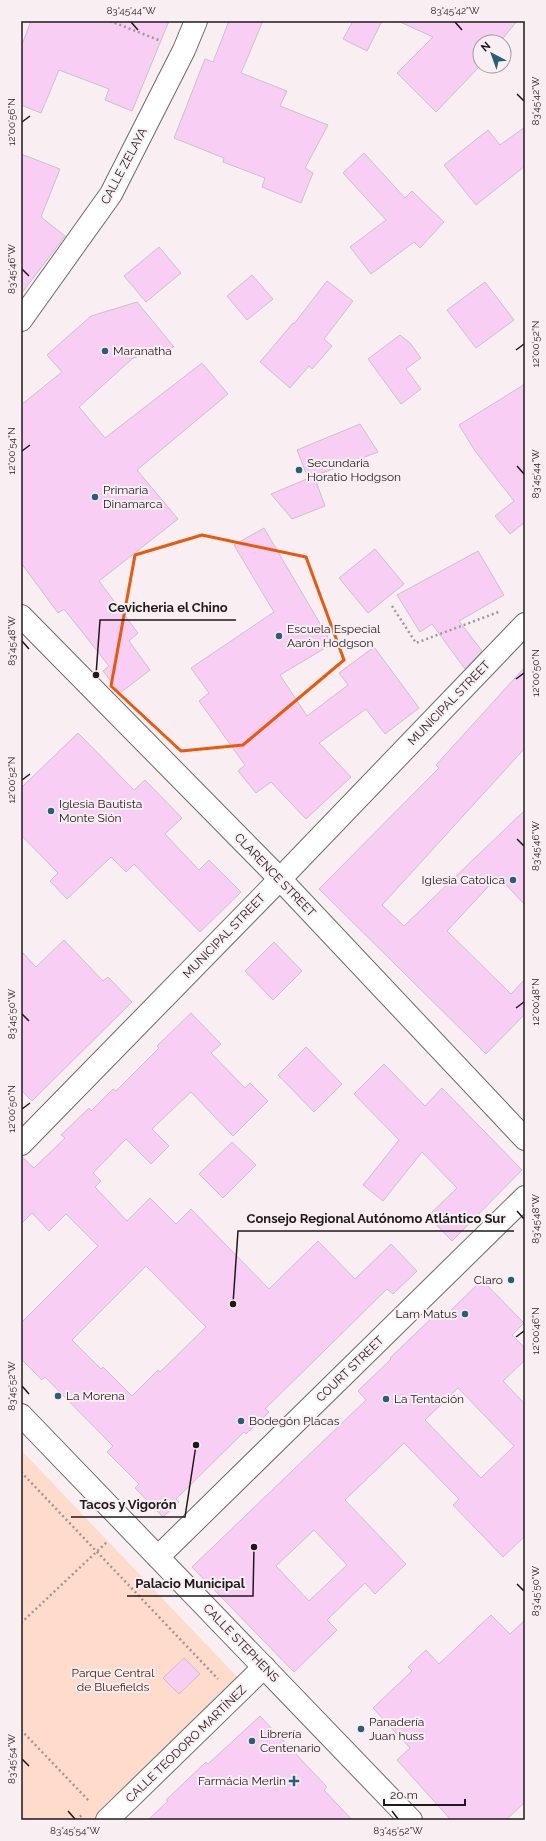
<svg xmlns="http://www.w3.org/2000/svg" width="546" height="1841" viewBox="0 0 546 1841" font-family="Raleway,sans-serif">
  <style>
    .green { fill: #ffdbcc }
    .building { fill: #f9cef4; stroke: #c9c2c8; fill-rule: evenodd }
    .lines { fill: none; stroke-linecap: round; stroke-linejoin: round }
    .minor-casing { stroke: #70686b; stroke-width: 24 }
    .path { stroke: #9f979a; stroke-width: 2.5; stroke-dasharray: 2 3; stroke-linecap: butt }
    .minor { stroke: #fff; stroke-width: 22 }
    .marked { fill: none; stroke: #e8590c; stroke-width: 3; stroke-linejoin: round }
    .ticks { fill: none; stroke: #1e1a1c; stroke-width: 1.5 }
    .poi-dot { fill: #265f79; stroke: #f9eff2; stroke-width: 1.5 }
    .labels { text-anchor: middle; stroke-width: 4; stroke-linejoin: round; paint-order: stroke }
    .street-label { font-size: 12px; fill: #1e1a1c; stroke: #f9eff2 }
    .poi-label { font-size: 12px; fill: #1e1a1c; stroke: #f9eff2; text-anchor: start }
    .park-label { font-size: 12px; fill: #481a02; stroke: #f9eff2 }
    .leader { fill: none; stroke: #1e1a1c; stroke-width: 1.5 }
    .callout-dot { fill: #1e1a1c; stroke: #f9eff2; stroke-width: 1.5 }
    .callout-label { font-size: 13px; text-anchor: middle; font-weight: bold; fill: #1e1a1c; stroke: #f9eff2; stroke-width: 4; stroke-linejoin: round; paint-order: stroke }
    .neatline { fill: none; stroke: #1e1a1c; stroke-width: 1.5 }
    .ticks-label { font-size: 10px; text-anchor: middle; fill: #1e1a1c }
  </style>
  <rect width="100%" height="100%" fill="#f9eff2"/>
  <!-- green -->
  <path class="green" d="M21 1450 243 1683 99 1820H21Z"/>
  <!-- building -->
  <g class="building">
    <path d="M31 21H169L132 111 105 100 109 89 59 70 41 113 21 105V47Z"/>
    <path d="M229 21H263L241 73 287 91 280 106 328 125 305 168 313 173 301 203 262 187 265 178 223 162 224 158 174 138 205 59 213 62Z"/>
    <path d="M353 21H382L367 51 343 39Z"/>
    <path d="M398 21H517L500 42H480V66L436 112 397 73 433 37Z"/>
    <path d="M525 127V166L476 205 444 165 488 130 500 145Z"/>
    <path d="M364 153 405 198 412 191 444 222 420 248 414 242 371 274 350 247 386 220 343 173Z"/>
    <path d="M21 154 60 169 41 217 65 236 21 294Z"/>
    <path d="M159 247 181 273 146 302 124 276Z"/>
    <path d="M252 275 273 299 247 320 227 296Z"/>
    <path d="M327 281 353 301 324 339 332 346 312 369 309 366 290 388 260 362 293 323 294 324Z"/>
    <path d="M485 282 514 320 476 348 447 310Z"/>
    <path d="M137 302 174 347 133 358 79 407 105 438 202 363 228 394 137 470 178 519 99 581 138 633 129 641 150 670 120 693 103 671 109 666 64 609 58 613 21 563V405L62 372 47 355 91 316Z"/>
    <path d="M400 335 410 343 421 358 406 369 421 389 401 404 368 359Z"/>
    <path d="M525 384V522L510 534 495 516 514 501 475 451 459 425Z"/>
    <path d="M360 424 378 452 314 476 325 506 292 519 271 494 309 478H308L297 450Z"/>
    <path d="M264 528 332 644 280 675 307 716 348 685 339 673 374 647 419 708 385 734 366 709 319 743 351 777 306 819 271 782 256 793 238 771 245 765 199 701 209 693 191 668 274 612 234 545Z"/>
    <path d="M375 549 404 584 368 613 339 578Z"/>
    <path d="M478 551 504 595 459 621 482 651 465 669 432 624 420 632 397 595Z"/>
    <path d="M525 667V748L382 905 404 926 525 810V905L498 876 447 931 511 994 525 979V1014L486 1054 319 889 439 768 436 765Z"/>
    <path d="M78 733 134 790 145 780 182 818 165 834 199 870 209 860 241 892 200 932 134 864 126 872 111 857 67 899 50 881 58 873 21 835V788Z"/>
    <path d="M64 940 103 981 108 977 132 1002 32 1101 21 1090V951L36 967Z"/>
    <path d="M274 942 302 971 273 1000 245 971Z"/>
    <path d="M191 1013 221 1044 211 1053 245 1088 250 1083 268 1101 233 1136 191 1092 152 1129 169 1146 151 1164 126 1139 93 1173 101 1181 95 1187 127 1221 150 1198 176 1224 191 1209 269 1289 318 1241 355 1279 391 1244 417 1271 393 1294 387 1289 265 1409 269 1412 246 1434 244 1432 176 1499 179 1502 163 1517 135 1488 139 1484 107 1452 113 1446 45 1377 42 1380 21 1359V1323L98 1246 66 1214 49 1231 32 1213 21 1224V1156L34 1168 65 1138 61 1135 89 1108 91 1111 113 1089 116 1091 159 1048 157 1046ZM146 1266 206 1327 160 1372 158 1370 132 1396 103 1367 101 1369 72 1340Z"/>
    <path d="M306 1047 342 1084 314 1112 278 1075Z"/>
    <path d="M384 1064 425 1106 442 1088 522 1170 452 1241 428 1216 457 1188 422 1152 383 1201 363 1185 399 1140 354 1094Z"/>
    <path d="M232 1142 256 1165 223 1198 199 1174Z"/>
    <path d="M482 1280 524 1323 512 1335 525 1348V1360L503 1381 525 1404V1536L503 1557 453 1505 459 1499 404 1443 345 1500 406 1564 375 1594 365 1583 327 1620 337 1630 294 1672 192 1567 366 1400 358 1391 391 1359 390 1358 438 1312 443 1318ZM458 1388 514 1446 481 1478 425 1420ZM314 1530 347 1565 309 1601 276 1566Z"/>
    <path d="M491 1615 510 1634 525 1620V1802L506 1820H451L397 1760 410 1748 373 1708 412 1671 408 1667 426 1650 439 1664Z"/>
    <path d="M184 1658 200 1674 179 1694 163 1678Z"/>
    <path d="M260 1716 327 1787 324 1790 352 1820H148L168 1801 166 1800 206 1762 208 1764Z"/>
  </g>
  <g class="lines">
    <!-- minor casing -->
    <g class="minor-casing">
      <g id="minor">
        <path d="M21 320 111 194 184 50 196 21"/>
        <path d="M21 616 280 879 525 1139"/>
        <path d="M21 1144 280 879 525 624"/>
        <path d="M21 1415 411 1820"/>
        <path d="M158 1557 525 1197"/>
        <path d="M107 1820 264 1667"/>
      </g>
    </g>
    <!-- path -->
    <g class="path">
      <path d="M110 21 161 41"/>
      <path d="M392 606 416 643 501 611"/>
      <path d="M21 1472 218 1679"/>
      <path d="M21 1623 108 1541"/>
      <path d="M21 1730 90 1802"/>
      <path d="M76 1820 82 1815"/>
    </g>
    <!-- minor -->
    <use href="#minor" class="minor"/>
  </g>
  <!-- marked area -->
  <path class="marked" d="M202 535 306 557 344 660 243 745 181 751 111 686 135 555Z"/>
  <!-- ticks -->
  <path class="ticks" d="M131 22 138 30M455 22 462 30M517 94 524 101M22 122 30 116M22 269 29 276M516 350 524 344M22 451 30 445M517 466 524 474M22 641 29 649M516 679 524 673M22 780 30 774M517 839 524 846M516 1008 524 1002M22 1014 29 1021M22 1109 30 1103M517 1211 524 1219M516 1337 524 1331M22 1386 29 1394M517 1584 524 1591M22 1759 29 1766M68 1811 75 1819M392 1811 398 1819"/>
  <!-- markers -->
  <g class="poi-dot">
    <circle cx="105" cy="351" r="4"/>
    <circle cx="299" cy="470" r="4"/>
    <circle cx="95" cy="497" r="4"/>
    <circle cx="279" cy="636" r="4"/>
    <circle cx="51" cy="811" r="4"/>
    <circle cx="513" cy="880" r="4"/>
    <circle cx="511" cy="1280" r="4"/>
    <circle cx="465" cy="1314" r="4"/>
    <circle cx="58" cy="1396" r="4"/>
    <circle cx="386" cy="1399" r="4"/>
    <circle cx="241" cy="1421" r="4"/>
    <circle cx="361" cy="1729" r="4"/>
    <circle cx="252" cy="1741" r="4"/>
    <path d="M292 1775h4v4h4v4h-4v4h-4v-4h-4v-4h4z"/>
  </g>
  <g class="labels">
    <!-- street labels -->
    <g class="street-label">
      <text transform="translate(124 166) rotate(-62)" y="4">CALLE ZELAYA</text>
      <text transform="translate(449 703) rotate(-46)" y="4">MUNICIPAL STREET</text>
      <text transform="translate(275 875) rotate(46)" y="4">CLARENCE STREET</text>
      <text transform="translate(224 936) rotate(-46)" y="4">MUNICIPAL STREET</text>
      <text transform="translate(350 1369) rotate(-44)" y="4">COURT STREET</text>
      <text transform="translate(241 1643) rotate(46)" y="4">CALLE STEPHENS</text>
      <text transform="translate(186 1744) rotate(-44)" y="4">CALLE TEODORO MARTÍNEZ</text>
    </g>
    <!-- poi labels -->
    <g class="poi-label">
      <text x="113" y="355">Maranatha</text>
      <text x="307" y="467">Secundaria<tspan x="307" dy="14">Horatio Hodgson</tspan></text>
      <text x="103" y="494">Primaria<tspan x="103" dy="14">Dinamarca</tspan></text>
      <text x="287" y="633">Escuela Especial<tspan x="287" dy="14">Aarón Hodgson</tspan></text>
      <text x="59" y="808">Iglesia Bautista<tspan x="59" dy="14">Monte Sión</tspan></text>
      <text x="505" y="884" text-anchor="end">Iglesia Catolica</text>
      <text x="503" y="1284" text-anchor="end">Claro</text>
      <text x="457" y="1318" text-anchor="end">Lam Matus</text>
      <text x="66" y="1400">La Morena</text>
      <text x="394" y="1403">La Tentación</text>
      <text x="249" y="1425">Bodegón Placas</text>
      <text x="369" y="1726">Panadería<tspan x="369" dy="14">Juan huss</tspan></text>
      <text x="260" y="1738">Librería<tspan x="260" dy="14">Centenario</tspan></text>
      <text x="286" y="1785" text-anchor="end">Farmácia Merlin</text>
    </g>
    <!-- park labels -->
    <g class="park-label">
      <text x="113" y="1677">Parque Central<tspan x="113" dy="14">de Bluefields</tspan></text>
    </g>
  </g>
  <!-- callouts -->
  <path class="leader" d="M96 675L100 620H236M233 1304L238 1231H514M196 1445L185 1517H71M254 1547L253 1596H127"/>
  <g class="callout-dot">
    <circle cx="96" cy="675" r="4"/>
    <circle cx="233" cy="1304" r="4"/>
    <circle cx="196" cy="1445" r="4"/>
    <circle cx="254" cy="1547" r="4"/>
  </g>
  <g class="callout-label">
    <text x="168" y="612">Cevicheria el Chino</text>
    <text x="376" y="1223">Consejo Regional Autónomo Atlántico Sur</text>
    <text x="128" y="1509">Tacos y Vigorón</text>
    <text x="190" y="1588">Palacio Municipal</text>
  </g>
  <!-- border -->
  <rect width="546" height="1841" fill="none" stroke="#f9eff2" stroke-width="44"/>
  <!-- north arrow -->
  <g transform="translate(492 54) rotate(319)"><circle r="19" fill="#f9eff2" stroke="#a19a9c"/>
  <path d="M0-3L7 15L0 10L-7 15Z" fill="#265f79"/>
  <text y="-6" font-size="11" font-weight="bold" text-anchor="middle" fill="#1e1a1c">N</text>
  </g>
  <!-- scale -->
  <path d="M384 1799v6h81v-6" fill="none" stroke="#1e1a1c" stroke-width="2"/>
  <text x="390" y="1799" font-size="12" fill="#1e1a1c" stroke="#f9eff2" stroke-width="3" paint-order="stroke">20 m</text>
  <rect x="22" y="22" width="502" height="1797" class="neatline"/>
  <g class="ticks-label">
    <text x="131" y="14">83°45'44"W</text>
    <text x="455" y="14">83°45'42"W</text>
    <text transform="translate(535 101) rotate(-90)" y="4">83°45'42"W</text>
    <text transform="translate(11 122) rotate(-90)" y="4">12°00'56"N</text>
    <text transform="translate(11 269) rotate(-90)" y="4">83°45'46"W</text>
    <text transform="translate(535 344) rotate(-90)" y="4">12°00'52"N</text>
    <text transform="translate(11 451) rotate(-90)" y="4">12°00'54"N</text>
    <text transform="translate(535 474) rotate(-90)" y="4">83°45'44"W</text>
    <text transform="translate(11 641) rotate(-90)" y="4">83°45'48"W</text>
    <text transform="translate(535 673) rotate(-90)" y="4">12°00'50"N</text>
    <text transform="translate(11 780) rotate(-90)" y="4">12°00'52"N</text>
    <text transform="translate(535 846) rotate(-90)" y="4">83°45'46"W</text>
    <text transform="translate(535 1002) rotate(-90)" y="4">12°00'48"N</text>
    <text transform="translate(11 1014) rotate(-90)" y="4">83°45'50"W</text>
    <text transform="translate(11 1109) rotate(-90)" y="4">12°00'50"N</text>
    <text transform="translate(535 1219) rotate(-90)" y="4">83°45'48"W</text>
    <text transform="translate(535 1331) rotate(-90)" y="4">12°00'46"N</text>
    <text transform="translate(11 1386) rotate(-90)" y="4">83°45'52"W</text>
    <text transform="translate(535 1591) rotate(-90)" y="4">83°45'50"W</text>
    <text transform="translate(11 1759) rotate(-90)" y="4">83°45'54"W</text>
    <text x="75" y="1834">83°45'54"W</text>
    <text x="398" y="1834">83°45'52"W</text>
  </g>
</svg>
